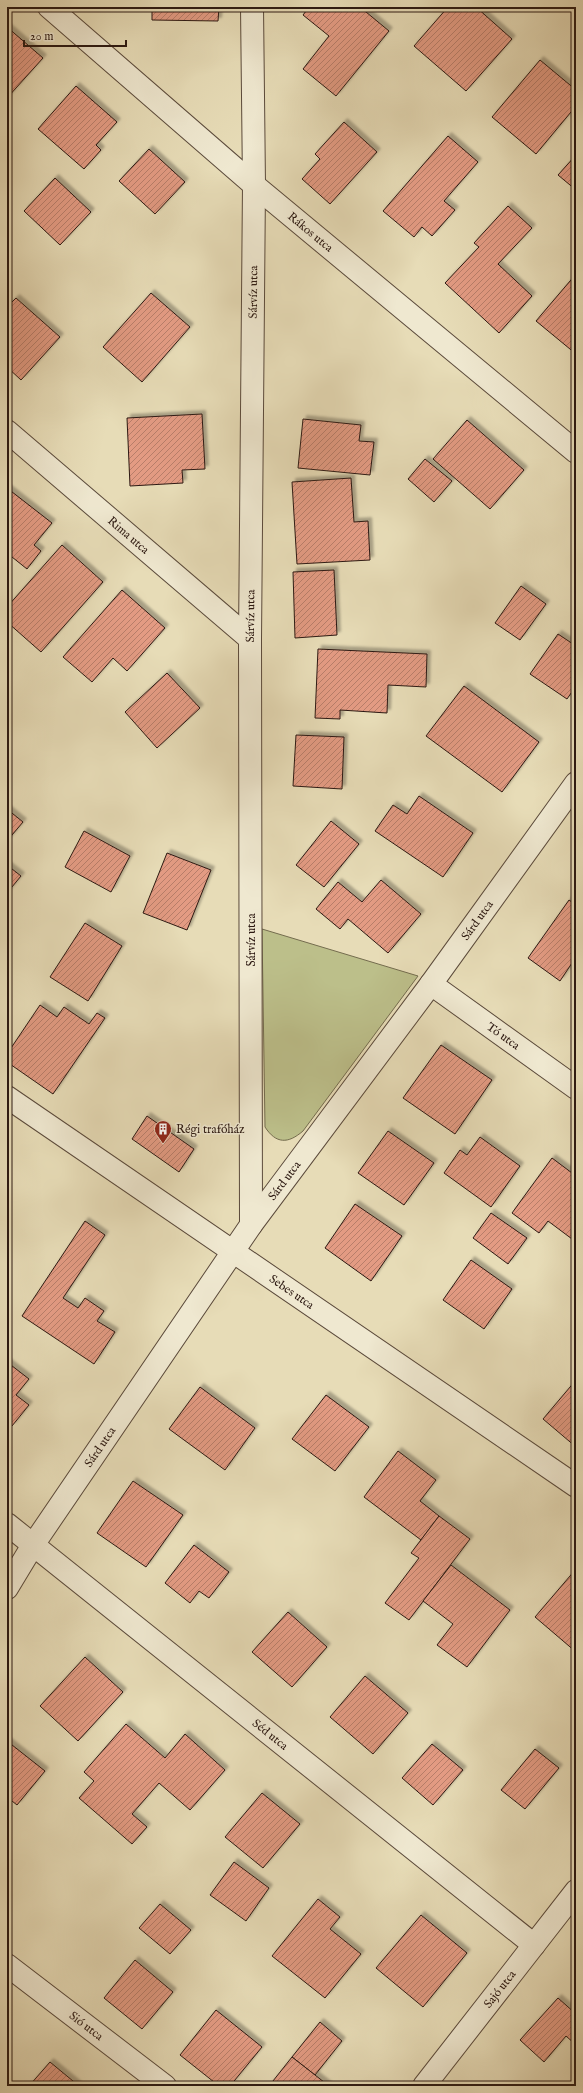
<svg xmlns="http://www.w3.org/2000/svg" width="583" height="2093" viewBox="0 0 583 2093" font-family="'IM FELL English',serif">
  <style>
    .grass { fill: #bcbf8a; stroke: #746c4e }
    .building { fill: url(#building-hatch); stroke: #2c1912; filter: url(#shadow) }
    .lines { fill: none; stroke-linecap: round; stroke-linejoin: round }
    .street-casing { stroke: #5b4a3b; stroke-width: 24 }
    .street { stroke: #efe8d0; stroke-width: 22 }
    .labels { text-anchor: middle; stroke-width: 3; stroke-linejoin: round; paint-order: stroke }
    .street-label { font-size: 12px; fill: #2c1912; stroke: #efe8d0 }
    .poi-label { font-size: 12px; fill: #2c1912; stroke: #efe8d0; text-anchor: start }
  </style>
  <defs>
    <pattern id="building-hatch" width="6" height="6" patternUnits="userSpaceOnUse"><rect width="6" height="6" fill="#e39b83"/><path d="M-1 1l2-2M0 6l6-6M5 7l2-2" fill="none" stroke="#b87e6a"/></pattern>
    <filter id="shadow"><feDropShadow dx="3.5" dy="-3.5" stdDeviation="1" flood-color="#0004"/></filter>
  </defs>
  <rect width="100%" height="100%" fill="#e7dcb7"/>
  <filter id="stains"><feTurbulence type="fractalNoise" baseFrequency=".005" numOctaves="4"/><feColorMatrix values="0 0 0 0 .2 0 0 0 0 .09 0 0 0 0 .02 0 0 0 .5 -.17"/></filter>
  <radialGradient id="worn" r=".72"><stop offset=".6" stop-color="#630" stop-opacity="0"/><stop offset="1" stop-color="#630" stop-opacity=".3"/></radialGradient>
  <!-- grass -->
  <path class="grass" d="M262 929 418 976 303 1131C288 1144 276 1144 265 1127Z"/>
  <!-- building -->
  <g class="building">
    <path d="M152 7H219L218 21 152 20Z"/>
    <path d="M309 7H360L389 31 336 96 303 69 329 36 303 15Z"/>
    <path d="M448 7H476L512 39 466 91 414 46Z"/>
    <path d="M7 27 43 58 7 98Z"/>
    <path d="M540 60 576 90V106L536 154 492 117Z"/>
    <path d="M76 86 117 122 96 145 101 150 84 169 38 129Z"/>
    <path d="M344 122 377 152 330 204 302 179 320 159 315 154Z"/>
    <path d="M448 136 478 162 444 201 455 210 432 236 422 227 414 237 383 211Z"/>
    <path d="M149 149 185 182 155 214 119 181Z"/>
    <path d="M576 155V190L558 175Z"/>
    <path d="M55 178 91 212 60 245 24 211Z"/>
    <path d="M508 206 532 228 498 264 532 296 499 333 445 283 479 247 474 243Z"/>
    <path d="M576 274V354L536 321Z"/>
    <path d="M151 293 190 327 142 382 103 347Z"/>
    <path d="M16 298 60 337 21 380 7 367V307Z"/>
    <path d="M202 414 205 469 182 470 183 483 130 486 127 418Z"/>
    <path d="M303 419 361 425 359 441 374 442 370 475 298 468Z"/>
    <path d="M467 420 524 470 490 509 433 459Z"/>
    <path d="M425 459 452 481 434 502 408 479Z"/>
    <path d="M351 478 354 522 368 521 370 560 297 564 292 482Z"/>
    <path d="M7 488 52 523 34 545 41 551 27 569 7 553Z"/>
    <path d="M62 545 103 582 41 652 7 622V607Z"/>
    <path d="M334 570 337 635 295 638 293 572Z"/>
    <path d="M521 586 546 604 520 640 495 623Z"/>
    <path d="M122 590 165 628 127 671 113 658 92 682 63 657Z"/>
    <path d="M558 634 576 646V686L567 699 530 674Z"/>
    <path d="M318 649 427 654 426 687 388 685 387 713 340 710V719L315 718Z"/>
    <path d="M167 673 200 708 157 748 125 712Z"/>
    <path d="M464 686 539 742 502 792 426 736Z"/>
    <path d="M296 735 344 737 342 789 293 786Z"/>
    <path d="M419 796 473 833 443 877 375 831 393 805 407 814Z"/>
    <path d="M7 809 23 822 7 841Z"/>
    <path d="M331 821 359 844 324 887 296 865Z"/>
    <path d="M84 831 130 856 111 892 65 867Z"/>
    <path d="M167 853 211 870 187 930 143 913Z"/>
    <path d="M7 865 21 876 7 893Z"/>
    <path d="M381 880 421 914 388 953 348 919 340 929 316 909 338 882 362 902Z"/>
    <path d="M569 900 576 905V957L560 981 528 958Z"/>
    <path d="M85 923 122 946 88 1001 50 977Z"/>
    <path d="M40 1005 57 1017 64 1007 89 1024 97 1013 105 1018 53 1094 7 1062V1054Z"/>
    <path d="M441 1045 492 1080 455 1134 403 1098Z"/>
    <path d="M147 1116 194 1149 179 1172 132 1139Z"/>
    <path d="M388 1131 434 1163 404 1205 358 1173Z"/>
    <path d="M480 1137 520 1166 491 1207 444 1173 460 1150 467 1155Z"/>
    <path d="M552 1158 576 1176V1242L548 1221 539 1233 512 1213Z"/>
    <path d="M355 1204 402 1236 371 1281 325 1248Z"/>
    <path d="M491 1213 527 1238 508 1264 473 1238Z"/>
    <path d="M85 1221 105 1235 63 1298 78 1308 85 1298 104 1311 97 1321 115 1332 94 1364 22 1316Z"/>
    <path d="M471 1260 512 1289 484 1329 443 1300Z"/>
    <path d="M7 1362 29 1379 16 1395 29 1405 12 1426 7 1422Z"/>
    <path d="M576 1380V1447L543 1419Z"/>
    <path d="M200 1387 255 1428 225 1470 169 1429Z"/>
    <path d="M326 1395 369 1427 335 1471 292 1439Z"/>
    <path d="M398 1451 436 1480 420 1501 439 1516 421 1540 364 1497Z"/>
    <path d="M133 1481 183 1515 146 1567 97 1533Z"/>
    <path d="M439 1516 470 1539 409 1620 385 1603 419 1558 411 1553Z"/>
    <path d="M194 1545 229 1572 209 1598 199 1591 190 1603 165 1583Z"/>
    <path d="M451 1565 510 1610 467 1667 437 1645 453 1624 423 1601Z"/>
    <path d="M576 1569V1652L535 1617Z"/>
    <path d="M288 1612 327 1647 292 1687 252 1652Z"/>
    <path d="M85 1657 123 1692 78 1741 40 1706Z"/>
    <path d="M365 1676 408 1713 373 1754 330 1717Z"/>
    <path d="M126 1724 165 1758 185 1734 225 1770 190 1810 159 1783 132 1814 147 1827 132 1844 79 1798 94 1781 84 1772Z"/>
    <path d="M7 1741 45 1771 17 1805 7 1797Z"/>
    <path d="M432 1744 463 1770 433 1805 402 1778Z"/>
    <path d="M535 1749 559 1768 525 1809 501 1790Z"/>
    <path d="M262 1793 300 1824 263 1868 225 1837Z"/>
    <path d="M234 1862 269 1888 246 1921 210 1895Z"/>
    <path d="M318 1899 340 1917 330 1929 361 1954 325 1998 272 1956Z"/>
    <path d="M160 1904 191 1930 170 1954 139 1928Z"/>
    <path d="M421 1915 467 1953 423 2007 376 1968Z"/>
    <path d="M135 1960 173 1992 142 2029 104 1998Z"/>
    <path d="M558 1998 576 2014V2045L566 2036 544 2062 520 2040Z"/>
    <path d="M216 2010 262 2047 230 2086H219L180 2055Z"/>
    <path d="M320 2022 342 2041 315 2075 292 2057Z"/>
    <path d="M292 2057 315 2075 329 2086H269Z"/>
    <path d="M50 2062 79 2086H29Z"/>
  </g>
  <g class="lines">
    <!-- street casing -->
    <g class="street-casing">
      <g id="street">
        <path id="s1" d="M49 7 254 185 576 452"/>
        <path id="s2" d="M7 431 250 639"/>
        <path id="s3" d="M431 984 576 1088"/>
        <path id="s4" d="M7 1097 576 1486"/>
        <path id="s5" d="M251 1225 250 639 254 185 252 7"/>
        <path id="s6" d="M7 1524 534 1945"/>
        <path id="s7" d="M7 1588 33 1545 251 1225 431 984 576 783"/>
        <path id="s8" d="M7 1965 165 2086"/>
        <path id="s9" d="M424 2086 576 1891"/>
      </g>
    </g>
    <!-- street -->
    <use href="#street" class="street"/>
  </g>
  <!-- icons -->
  <defs>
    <g id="building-pin" transform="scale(0.9)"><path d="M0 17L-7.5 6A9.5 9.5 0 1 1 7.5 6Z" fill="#8f2418" stroke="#efe8d0"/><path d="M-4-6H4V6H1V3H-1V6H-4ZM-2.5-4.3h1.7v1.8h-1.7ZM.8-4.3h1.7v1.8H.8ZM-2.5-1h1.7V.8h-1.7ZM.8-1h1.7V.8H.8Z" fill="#fff"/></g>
  </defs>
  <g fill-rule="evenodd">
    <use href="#building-pin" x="163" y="1129"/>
  </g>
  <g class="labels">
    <!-- street labels -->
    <g class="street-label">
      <text dy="4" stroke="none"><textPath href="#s1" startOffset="345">Rákos utca</textPath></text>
      <text dy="4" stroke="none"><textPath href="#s5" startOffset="933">Sárvíz utca</textPath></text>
      <text dy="4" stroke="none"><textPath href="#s2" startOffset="160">Rima utca</textPath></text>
      <text dy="4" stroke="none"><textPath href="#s5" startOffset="609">Sárvíz utca</textPath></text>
      <text dy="4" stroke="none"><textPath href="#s7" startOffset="817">Sárd utca</textPath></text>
      <text transform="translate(251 940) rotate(-90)" y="4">Sárvíz utca</text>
      <text dy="4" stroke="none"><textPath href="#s3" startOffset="89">Tó utca</textPath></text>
      <text dy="4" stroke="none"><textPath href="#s7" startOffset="493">Sárd utca</textPath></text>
      <text dy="4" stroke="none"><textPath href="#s4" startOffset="345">Sebes utca</textPath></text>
      <text dy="4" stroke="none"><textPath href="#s7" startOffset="169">Sárd utca</textPath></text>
      <text dy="4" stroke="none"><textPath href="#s6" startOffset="337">Séd utca</textPath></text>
      <text dy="4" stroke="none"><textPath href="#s9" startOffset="123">Sajó utca</textPath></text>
      <text dy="4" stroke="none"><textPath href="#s8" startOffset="100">Sió utca</textPath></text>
    </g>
    <!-- poi labels -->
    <g class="poi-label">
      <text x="176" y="1133">Régi trafóház</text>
    </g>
  </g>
  <!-- margin -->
  <rect width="583" height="2093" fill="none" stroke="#e7dcb7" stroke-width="24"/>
  <rect x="8" y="8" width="567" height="2077" fill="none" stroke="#2c1912" stroke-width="2"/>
  <rect x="12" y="12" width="559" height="2069" fill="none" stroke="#2c1912"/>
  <!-- scale -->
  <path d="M24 40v6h102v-6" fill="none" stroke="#2c1912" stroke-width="2"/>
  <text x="30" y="40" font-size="12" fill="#2c1912" stroke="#efe8d0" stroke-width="3" paint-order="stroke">20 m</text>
  <rect width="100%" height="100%" filter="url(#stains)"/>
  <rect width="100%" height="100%" fill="url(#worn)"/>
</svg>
